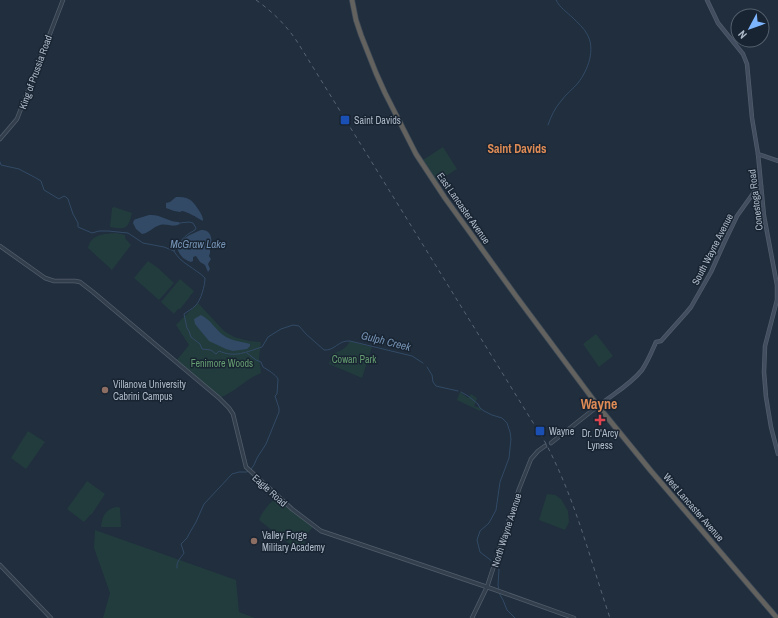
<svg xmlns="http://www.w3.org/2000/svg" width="778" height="618" viewBox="0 0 778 618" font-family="'Archivo Narrow',sans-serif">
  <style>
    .green { fill: #223c3e }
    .water { fill: #324a66 }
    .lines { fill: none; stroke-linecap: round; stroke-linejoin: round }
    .stream { stroke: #324a66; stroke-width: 1 }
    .tertiary-casing { stroke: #525d6b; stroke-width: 4.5 }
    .secondary-casing { stroke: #525d6b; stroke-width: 4.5 }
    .trunk-casing { stroke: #3f4a58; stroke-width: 6 }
    .tertiary { stroke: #343f4d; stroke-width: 3 }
    .secondary { stroke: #424e60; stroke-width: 3 }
    .trunk { stroke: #63625e; stroke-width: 4.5 }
    .rail { stroke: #566474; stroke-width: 1; stroke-dasharray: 4 4; stroke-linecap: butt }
    .transit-dot { fill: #1a4fb4; stroke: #192432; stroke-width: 1.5 }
    .education-dot { fill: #8d6e63; stroke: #192432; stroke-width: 1.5 }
    .health-dot { fill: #e0444e; stroke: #192432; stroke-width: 1.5 }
    .labels { text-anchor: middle; stroke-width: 3; stroke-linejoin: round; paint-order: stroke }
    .street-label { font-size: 10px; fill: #afbac9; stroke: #192432 }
    .poi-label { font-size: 10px; fill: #afbac9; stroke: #192432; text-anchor: start }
    .park-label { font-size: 10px; fill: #649c6f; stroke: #192432 }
    .water-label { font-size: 11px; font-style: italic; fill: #7492b3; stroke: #192432 }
    .quarter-label { font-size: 12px; font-weight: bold; fill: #de8b55; stroke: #192432 }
    .district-label { font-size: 14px; font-weight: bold; fill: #de8b55; stroke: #192432 }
  </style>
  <rect width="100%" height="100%" fill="#202e3d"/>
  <!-- green -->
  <g class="green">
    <path d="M443 147 457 169 435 183 421 162 423 160Z"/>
    <path d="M114 207 132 213C128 229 126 230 110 227L112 208Z"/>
    <path d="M116 233 125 235V238L131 245 112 270 88 248C91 234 104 234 116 233Z"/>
    <path d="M148 261 158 268 174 283 159 300 134 278Z"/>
    <path d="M180 279 194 291 190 296 189 298 180 309H178L174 314 161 302Z"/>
    <path d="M198 303 224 331 234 337 249 341 261 342 259 358 261 373C244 380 236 392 219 398L176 361 189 345 176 325Z"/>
    <path d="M596 334 613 356 599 367 583 344Z"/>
    <path d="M350 341 372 347 362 378 329 364 332 354C340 351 346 349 350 341Z"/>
    <path d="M460 392 468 398 471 394 477 398 474 406 482 409 480 411 457 400Z"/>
    <path d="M28 431 45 442 26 469 11 458Z"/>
    <path d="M87 481 105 494 92 514 90 515 84 522 67 509Z"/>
    <path d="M547 494 555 495 561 499 568 511 569 522 565 530 539 520Z"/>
    <path d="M278 498 313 527 306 535 304 546 301 548 296 549 259 520C261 513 271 500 278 498Z"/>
    <path d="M118 507 120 508 121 527H101C102 516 106 508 118 507Z"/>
    <path d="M95 530 236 580 239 612 255 618H103L110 593 94 548Z"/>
  </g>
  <!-- water -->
  <g class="water">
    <path d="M176 197C190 196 193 201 200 212 202 216 203 217 203 221 196 217 188 212 182 211L180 212 174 211 166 208V203L170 202Z"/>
    <path d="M149 215C161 214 168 222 179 222L180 224C172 228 168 223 160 225 153 227 149 233 142 234L136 229 133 223 134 220 136 219Z"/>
    <path d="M201 230C211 229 214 240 209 248L210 249V253L209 256 211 259 208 264 210 269 208 272 205 265 200 262 196 256 193 257V261L191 262C183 259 180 256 177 248 183 237 189 235 201 230Z"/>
    <path d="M201 315C212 321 214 328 223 335 231 341 240 341 250 344V346L247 349 233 351 226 349 209 341 195 324 194 319Z"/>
  </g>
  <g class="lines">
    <!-- stream -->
    <g class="stream">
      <path d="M548 125C551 116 555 108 561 101 566 94 573 89 578 83 588 70 596 49 587 34 584 28 578 23 573 18 567 12 560 8 556 0"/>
      <path d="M0 162 1 165 19 169 36 178 41 181 44 190 59 199 64 196 66 197 68 199 73 214 78 223V227L92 233 99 231H108L128 233 143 243 164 247 174 251C180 263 195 268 205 278 205 285 201 301 195 306 192 309 188 311 184 314L187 328 189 331 191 337 200 344 202 349 211 350 216 354 219 351C235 358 246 352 262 347L268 337 281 329 293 325 299 326 306 334 324 350C335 351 338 340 350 341L412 356 423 363"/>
      <path d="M174 251C182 240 182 237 195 230L196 228 193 223 189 222 180 223"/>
      <path d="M247 353 256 360 261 362 263 367C268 370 275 374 278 379L277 394 275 396 279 408V412L266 444 257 458 254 465 251 469"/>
      <path d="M427 367 432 375 433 382 436 386 458 391"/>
      <path d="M461 392 468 396 478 404 480 408 484 411 492 415 502 418 507 423 510 432 511 439 509 458 500 482 496 510 489 523 480 531 477 540 480 552 493 562"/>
      <path d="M496 566 499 569 498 585 499 590"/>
      <path d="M177 568C176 561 181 558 184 553L181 544 187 538 189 534 196 522 204 504 219 488 232 474 239 472H247L248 471"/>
      <path d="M499 593 503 600 507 610 515 618"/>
    </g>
    <!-- tertiary casing -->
    <g class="tertiary-casing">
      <g id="tertiary">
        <path d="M0 139 17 119 63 0"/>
        <path d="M0 246 45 278 54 281H75L80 282 93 292 219 398 229 408 233 414 246 467 292 509 321 531 487 587 574 618"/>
        <path d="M551 443 598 406"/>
        <path d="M0 565 51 618"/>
        <path d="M472 618 487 587 519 489 531 459 538 451 545 446"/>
      </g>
    </g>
    <!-- secondary casing -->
    <g class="secondary-casing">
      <g id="secondary">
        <path d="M707 0 718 23 743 54 747 64 752 118 758 154 764 216 777 285V300L765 346 764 372 766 397 771 427 778 454"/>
        <path d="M758 154 778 161"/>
        <path d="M598 406C613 394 630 385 642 370 648 361 652 351 656 342L661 341 686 313 691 307 711 272 724 243 737 216 757 188 761 186"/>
      </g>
    </g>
    <!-- trunk casing -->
    <g class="trunk-casing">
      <path id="trunk" d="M352 0 356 20 361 35 376 73 385 93 416 154 445 198 516 296 598 406 651 471 777 618"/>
    </g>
    <!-- tertiary -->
    <use href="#tertiary" class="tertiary"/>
    <!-- secondary -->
    <use href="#secondary" class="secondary"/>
    <!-- trunk -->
    <use href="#trunk" class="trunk"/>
    <!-- rail -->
    <path class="rail" d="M256 0C273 12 287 26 298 43L545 442C575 498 590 559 610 618"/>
  </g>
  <!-- markers -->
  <g class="transit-dot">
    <rect x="340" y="115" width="10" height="10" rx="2"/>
    <rect x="535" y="426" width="10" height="10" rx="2"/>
  </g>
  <g class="education-dot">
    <circle cx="105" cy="390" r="4"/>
    <circle cx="254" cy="541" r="4"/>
  </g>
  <path class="health-dot" d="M598 414h4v4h4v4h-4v4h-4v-4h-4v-4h4z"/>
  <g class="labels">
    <!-- street labels -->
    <g class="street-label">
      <text transform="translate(35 72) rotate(-70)" y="4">King of Prussia Road</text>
      <text transform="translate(755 200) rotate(-97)" y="4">Conestoga Road</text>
      <text transform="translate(464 208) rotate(55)" y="4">East Lancaster Avenue</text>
      <text transform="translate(712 249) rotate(-63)" y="4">South Wayne Avenue</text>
      <text transform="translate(270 490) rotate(42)" y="4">Eagle Road</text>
      <text transform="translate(694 507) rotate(49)" y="4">West Lancaster Avenue</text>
      <text transform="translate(506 530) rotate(-72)" y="4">North Wayne Avenue</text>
    </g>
    <!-- poi labels -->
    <g class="poi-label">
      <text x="354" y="124">Saint Davids</text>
      <text x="113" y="388">Villanova University<tspan x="113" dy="12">Cabrini Campus</tspan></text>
      <text x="549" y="435">Wayne</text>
      <text x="600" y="437" text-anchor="middle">Dr. D'Arcy<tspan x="600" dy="12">Lyness</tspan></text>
      <text x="262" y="539">Valley Forge<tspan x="262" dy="12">Military Academy</tspan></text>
    </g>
    <!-- park labels -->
    <g class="park-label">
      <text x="354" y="363">Cowan Park</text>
      <text x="222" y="367">Fenimore Woods</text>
    </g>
    <!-- water labels -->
    <g class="water-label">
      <text x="198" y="248">McGraw Lake</text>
      <text transform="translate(386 341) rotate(14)" y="4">Gulph Creek</text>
    </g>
    <!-- quarter labels -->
    <g class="quarter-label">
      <text x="517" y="153">Saint Davids</text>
    </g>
    <!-- district labels -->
    <g class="district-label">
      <text x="599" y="409">Wayne</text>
    </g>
  </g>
  <!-- north arrow -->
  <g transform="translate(750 28) rotate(229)"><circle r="19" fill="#192432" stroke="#55606e"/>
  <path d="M0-3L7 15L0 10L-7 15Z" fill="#7eb5ff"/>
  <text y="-6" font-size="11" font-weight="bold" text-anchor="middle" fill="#afbac9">N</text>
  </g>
</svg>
